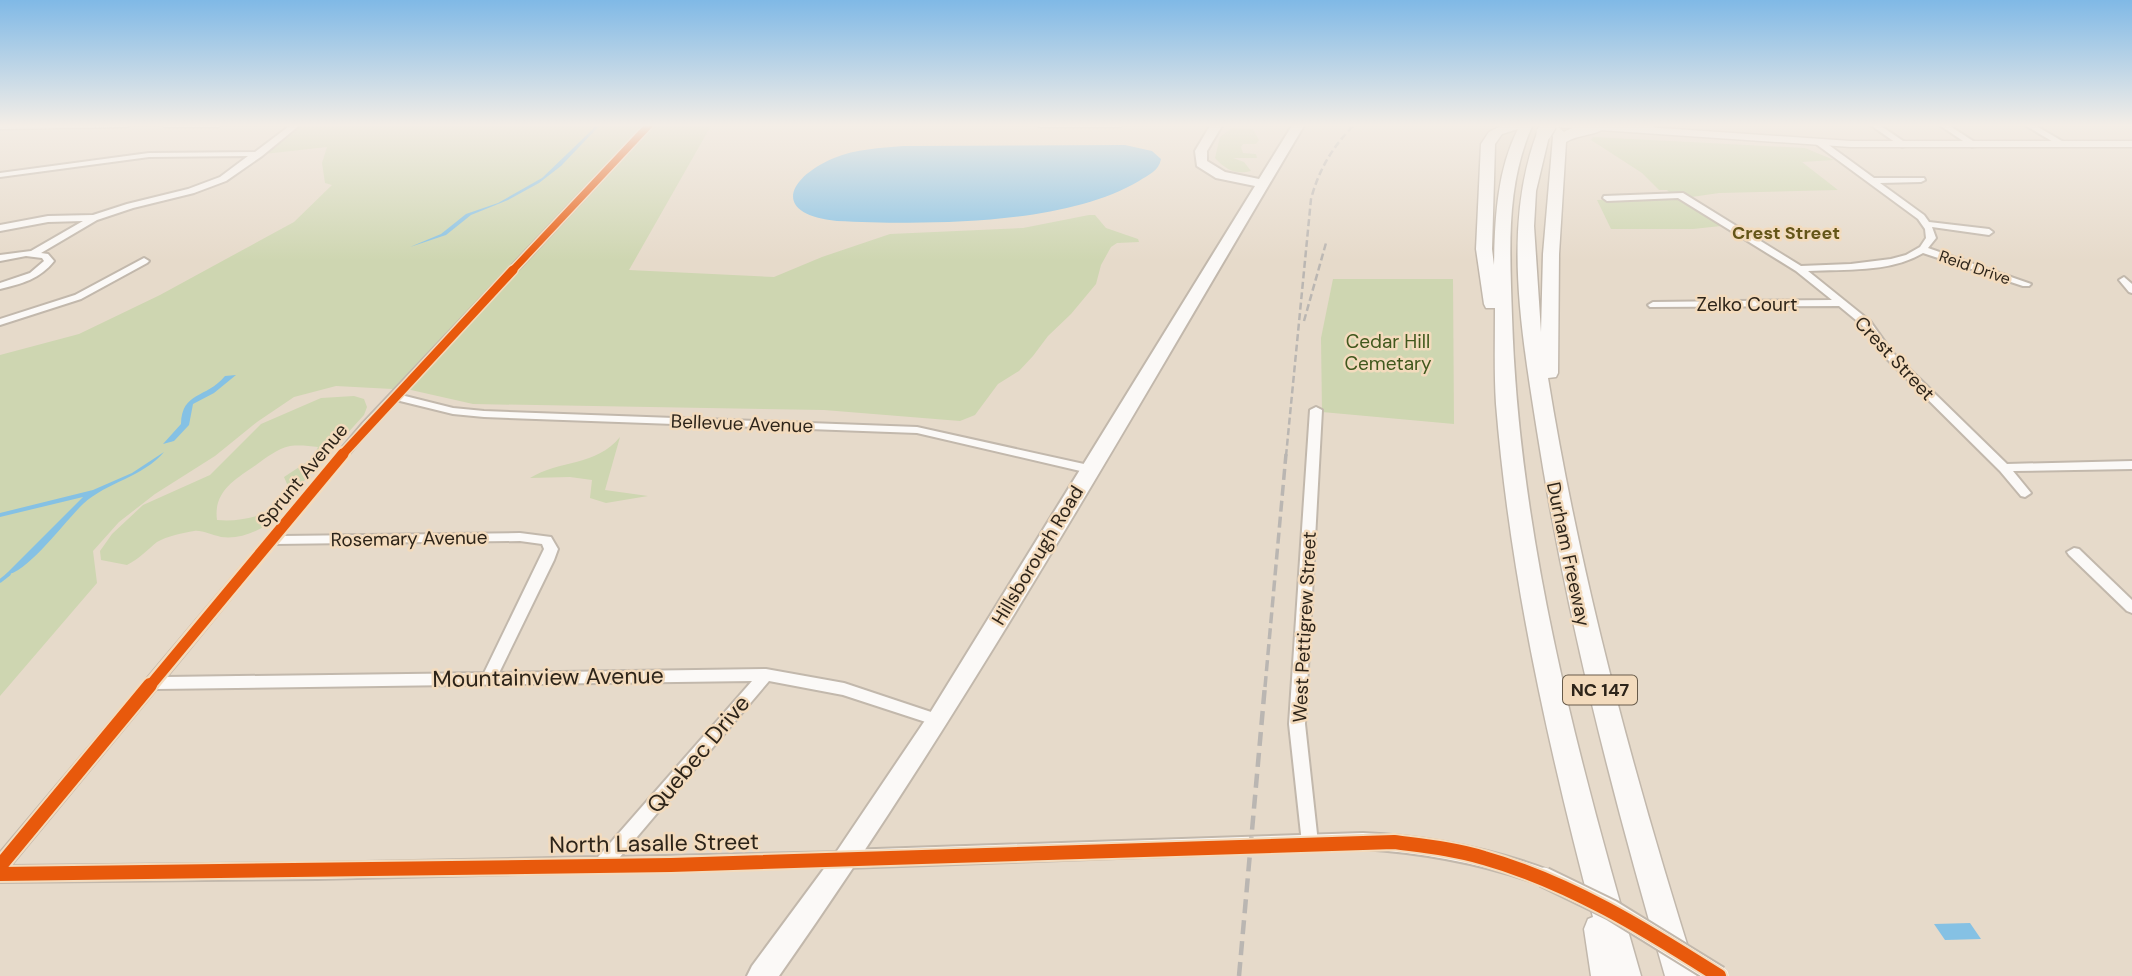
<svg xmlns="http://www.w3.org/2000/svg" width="2132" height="976" viewBox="0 0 2132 976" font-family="'DM Sans',sans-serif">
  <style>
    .green { fill: #ced6b1 }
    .water { fill: #85c1e4 }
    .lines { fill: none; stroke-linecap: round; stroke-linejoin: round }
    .stream { stroke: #85c1e4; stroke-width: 3.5 }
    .minor-casing { stroke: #c2b8ac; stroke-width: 4 }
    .tertiary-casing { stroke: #c2b8ac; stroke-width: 4 }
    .secondary-casing { stroke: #c2b8ac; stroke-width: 3 }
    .primary-casing { stroke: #c2b8ac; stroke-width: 4 }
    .motorway-casing { stroke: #c2b8ac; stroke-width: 3 }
    .minor { fill: #fbf9f7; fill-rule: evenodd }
    .tertiary { fill: #fbf9f7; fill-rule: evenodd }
    .secondary { fill: #fbf9f7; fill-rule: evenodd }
    .primary { fill: #fbf9f7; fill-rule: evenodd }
    .motorway { fill: #fbf9f7; fill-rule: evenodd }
    .rail-far2 { stroke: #bab6b2; stroke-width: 2.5; stroke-dasharray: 7 3.5; stroke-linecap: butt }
    .rail-far1 { stroke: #bab6b2; stroke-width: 3.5; stroke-dasharray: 11 5; stroke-linecap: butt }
    .rail { stroke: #bab6b2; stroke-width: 4.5; stroke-dasharray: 14 7; stroke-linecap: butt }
    .tertiary-bridge-casing { stroke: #c2b8ac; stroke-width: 23; stroke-linecap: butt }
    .motorway-bridge-casing { stroke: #c2b8ac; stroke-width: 18; stroke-linecap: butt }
    .tertiary-bridge { stroke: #fbf9f7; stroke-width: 19 }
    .motorway-bridge { stroke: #fbf9f7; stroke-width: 15 }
    .cycleway-far3-casing { stroke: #f3dbbd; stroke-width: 10 }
    .cycleway-far2-casing { stroke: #f3dbbd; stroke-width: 12 }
    .cycleway-far1-casing { stroke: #f3dbbd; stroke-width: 16 }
    .cycleway-casing { stroke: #f3dbbd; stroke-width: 18 }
    .cycleway-far3 { stroke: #e8590c; stroke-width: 7 }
    .cycleway-far2 { stroke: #e8590c; stroke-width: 9 }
    .cycleway-far1 { stroke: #e8590c; stroke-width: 11 }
    .cycleway { stroke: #e8590c; stroke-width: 14 }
    .labels { text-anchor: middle; stroke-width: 5; stroke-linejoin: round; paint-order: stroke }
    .far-street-label { font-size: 16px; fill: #2d2419; stroke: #f3dbbd }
    .far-neighbourhood-label { font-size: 18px; font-weight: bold; fill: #645519; stroke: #f3dbbd }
    .shield { fill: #f3dbbd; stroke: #685b4a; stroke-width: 2 }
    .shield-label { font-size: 18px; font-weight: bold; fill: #2d2419 }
    .street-label { font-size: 19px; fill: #2d2419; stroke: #f3dbbd }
    .park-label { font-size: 19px; fill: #40581d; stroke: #f3dbbd }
    .near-street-label { font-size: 23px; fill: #2d2419; stroke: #f3dbbd }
  </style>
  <rect width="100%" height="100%" fill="#e6daca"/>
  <!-- green -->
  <g class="green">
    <path d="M352 124H712L629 270 774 277 822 257 890 234 1023 228 1089 215H1095L1106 228 1138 239 1139 242 1117 243 1111 247 1101 265 1096 284 1071 314 1048 336 1033 356 1019 371 998 384 975 415 960 421 824 410 473 404 411 390 336 386 294 397 257 422 215 456 155 494 119 522 93 551 97 583 0 696V355L79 334 160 295 294 222 332 185 325 183 322 163 327 147 264 154 299 127H336Z"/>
    <path d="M1232 128 1253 129 1259 140 1256 144H1243L1241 147 1243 153 1256 154 1257 158H1233L1244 162 1251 171C1236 175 1226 170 1215 158L1220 137Z"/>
    <path d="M1593 137 1805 148 1834 160 1802 162 1838 190 1719 193 1678 199 1721 226 1693 229H1611L1597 200 1674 197 1667 190H1659L1642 173 1591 140Z"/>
    <path d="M1333 279H1453L1454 424 1322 412 1321 338Z"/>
    <path d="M354 396 364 399 367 407 364 415 303 482 287 484 284 477 313 458 318 447C309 446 300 445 290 446 277 449 267 457 256 465 236 479 213 491 217 520 239 522 258 517 279 508L280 514C265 529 242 540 221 537 212 535 202 530 194 531 183 533 167 536 157 542 147 550 139 559 127 565L101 560 100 551 112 534 143 505 210 475 261 424 321 398Z"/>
    <path d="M620 437 605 490 648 496 606 503 590 498 592 480 570 477 530 478C559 460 597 466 620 437Z"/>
  </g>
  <!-- water -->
  <g class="water">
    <path d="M594 125H600L561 166 539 183 508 200 471 215 446 235 410 247 441 234 466 214 498 203 542 178 593 129Z"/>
    <path d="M1125 145 1152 151 1161 159C1159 171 1148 175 1139 181 1063 226 924 225 837 221 773 215 785 179 834 158 856 149 880 148 903 146Z"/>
    <path d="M236 375 214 393 193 404 189 425 174 441 163 444 181 424C182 391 206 399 225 376Z"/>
    <path d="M164 452C143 477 107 482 83 504 66 520 27 574 5 575L83 497 0 517V513L93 490 132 473Z"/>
    <path d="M1970 923 1981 939 1945 940 1934 924Z"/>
  </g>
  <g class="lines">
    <!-- stream -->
    <path class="stream" d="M0 581 9 574"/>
    <!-- minor casing -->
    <g class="minor-casing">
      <g id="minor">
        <path d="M292 124H301L262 156 226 181 194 193 133 208 97 220 41 253 48 254 54 261C40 279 21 284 0 289V283L30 273 44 261 42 258 26 256 0 261V255L31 251 83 221 48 222 0 231V225L48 216 93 215 127 204 188 189 220 177 248 156 149 157 0 177V173L149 153 255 152Z"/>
        <path d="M646 124H654L401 395 453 408 484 411 917 427 1093 466 1095 469 1093 472 1089 473 917 433 484 417 453 414 396 400 371 427 282 536 520 533 551 537 558 549 554 560 499 673 766 669 844 683 943 716 946 720 943 724 938 726 843 695 769 681 620 857 845 852 851 854 854 859 851 864 845 866 317 879 0 882V853L363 423ZM520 541 542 544 544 549 484 673 166 677 275 544ZM752 681 598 857 317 863 10 866 156 689Z"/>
        <path d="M1869 124H1878L1909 145 1902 147Z"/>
        <path d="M1938 124H1947L1979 145 1972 147Z"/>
        <path d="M1816 140H1822L1874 178H1924L1925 180 1921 182 1880 183 1924 215 1929 222 1989 229 1993 232 1989 235 1932 227 1936 238 1928 248 2031 284 2029 286H2023L1923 253C1889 273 1846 269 1808 271L1870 321 1892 352 2007 464 2132 461V469L2013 471 2031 493 2025 497 2021 496 2000 471 1884 356 1862 325 1839 306 1650 307 1648 305 1653 302 1832 300 1796 271 1678 198 1607 201 1603 198 1604 196 1683 193 1801 266 1851 264 1891 259 1906 255 1920 247 1926 238 1925 229 1918 219 1816 144Z"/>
        <path d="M144 258 149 261 147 263 81 299 0 325V319L75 295Z"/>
        <path d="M2124 277 2132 284V293L2129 292 2119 280Z"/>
        <path d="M1316 407 1322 410 1305 724 1318 843 1316 848 1310 850 1304 848 1302 843 1289 724 1310 410Z"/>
        <path d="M2074 548 2079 549 2132 600V613L2127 611 2069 555 2067 552Z"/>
      </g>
    </g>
    <!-- tertiary casing -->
    <g class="tertiary-casing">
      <g id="tertiary">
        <path d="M2023 124H2033L2067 144 2060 146Z"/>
        <path d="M1363 833C1428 836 1490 848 1551 871L1554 877 1551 883 1544 886C1485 864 1426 853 1363 849L846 868 839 865 836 859 839 853 846 850Z"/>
      </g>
    </g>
    <!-- secondary casing -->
    <g class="secondary-casing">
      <g id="secondary">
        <path d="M0 124H132L127 127 0 129Z"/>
        <path d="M160 124H223L218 127H165Z"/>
        <path d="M1035 124H1125L1120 127H1040Z"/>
        <path d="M1550 124H1602L1851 141H2132V147H1851L1555 127Z"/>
      </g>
    </g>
    <!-- primary casing -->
    <g class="primary-casing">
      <path id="primary" d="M1211 124H1223L1207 151V161L1225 172 1259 179 1293 124H1305C1134 411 971 703 779 976H747L752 966 837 851 930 713 1255 186 1216 178 1197 166 1195 151Z"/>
    </g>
    <!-- motorway casing -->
    <g class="motorway-casing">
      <g id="motorway">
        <path d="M1505 124H1533C1505 185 1510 251 1512 317 1519 542 1579 761 1641 976H1591L1584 929 1588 919 1593 917C1549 749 1510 578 1496 404 1494 372 1495 340 1495 308H1486L1484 304 1476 249 1481 144 1489 132ZM1518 129C1497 171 1495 218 1494 265L1492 249 1495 144 1502 134Z"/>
        <path d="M1540 124H1555L1564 132C1574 126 1595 121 1605 128 1595 136 1579 134 1566 142L1559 254 1558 373 1556 377 1548 378C1581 582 1635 780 1697 976H1665C1613 797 1566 616 1537 431 1522 334 1502 227 1537 133L1546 130ZM1550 132 1553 137 1543 254 1541 332 1534 226 1536 191Z"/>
        <path d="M1624 124H1651L1654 127 1648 131 1625 127Z"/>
      </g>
    </g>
    <!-- minor -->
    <use href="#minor" class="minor"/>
    <!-- tertiary -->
    <use href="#tertiary" class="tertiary"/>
    <!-- secondary -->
    <use href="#secondary" class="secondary"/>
    <!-- primary -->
    <use href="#primary" class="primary"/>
    <!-- motorway -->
    <use href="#motorway" class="motorway"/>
    <!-- rail-far2 -->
    <g class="rail-far2">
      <path d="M1304 321 1326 243"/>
      <path d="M1286 456 1311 199C1319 169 1333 146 1355 124"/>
    </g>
    <!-- rail-far1 -->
    <path class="rail-far1" d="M1265 687 1286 454"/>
    <!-- rail -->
    <path class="rail" d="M1239 976 1265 685"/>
    <!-- tertiary-bridge casing -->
    <g class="tertiary-bridge-casing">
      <path id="tertiary-bridge" d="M1544 877 1612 910 1719 976"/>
    </g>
    <!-- motorway-bridge casing -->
    <g class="motorway-bridge-casing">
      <path id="motorway-bridge" d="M1544 133 1549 124"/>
    </g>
    <!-- tertiary-bridge -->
    <use href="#tertiary-bridge" class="tertiary-bridge"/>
    <!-- motorway-bridge -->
    <use href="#motorway-bridge" class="motorway-bridge"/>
    <!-- cycleway-far3 casing -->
    <g class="cycleway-far3-casing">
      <path id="cycleway-far3" d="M511 272 650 124"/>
    </g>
    <!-- cycleway-far2 casing -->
    <g class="cycleway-far2-casing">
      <path id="cycleway-far2" d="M341 456 513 270"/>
    </g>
    <!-- cycleway-far1 casing -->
    <g class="cycleway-far1-casing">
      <path id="cycleway-far1" d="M149 687 343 454"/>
    </g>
    <!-- cycleway casing -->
    <g class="cycleway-casing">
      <g id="cycleway">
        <path d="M0 866 150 685"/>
        <path d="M0 874 671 865 1394 842C1424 846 1455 849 1484 858 1569 882 1645 929 1719 976"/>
      </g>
    </g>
    <!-- cycleway-far3 -->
    <use href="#cycleway-far3" class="cycleway-far3"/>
    <!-- cycleway-far2 -->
    <use href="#cycleway-far2" class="cycleway-far2"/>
    <!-- cycleway-far1 -->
    <use href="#cycleway-far1" class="cycleway-far1"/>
    <!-- cycleway -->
    <use href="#cycleway" class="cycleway"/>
  </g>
  <!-- sky -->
  <linearGradient id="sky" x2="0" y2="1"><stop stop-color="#80b9e6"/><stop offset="0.48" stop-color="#f4eee7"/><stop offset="1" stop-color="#f4eee7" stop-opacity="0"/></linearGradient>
  <rect width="2132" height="261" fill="url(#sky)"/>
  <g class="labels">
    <!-- far-street labels -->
    <g class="far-street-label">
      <text transform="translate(1975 267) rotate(19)" y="6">Reid Drive</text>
    </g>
    <!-- far-neighbourhood labels -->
    <g class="far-neighbourhood-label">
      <text x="1786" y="239">Crest Street</text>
    </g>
    <!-- shield labels -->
    <rect class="shield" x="1563" y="675.5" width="74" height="29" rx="5"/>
    <g class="shield-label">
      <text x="1600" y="696">NC 147</text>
    </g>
    <!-- street labels -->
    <g class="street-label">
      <text x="1747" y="311">Zelko Court</text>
      <text transform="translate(1895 358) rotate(47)" y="7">Crest Street</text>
      <text transform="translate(742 423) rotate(2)" y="7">Bellevue Avenue</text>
      <text transform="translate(302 475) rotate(-50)" y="7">Sprunt Avenue</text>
      <text transform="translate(409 538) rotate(-1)" y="7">Rosemary Avenue</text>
      <text transform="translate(1569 554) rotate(78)" y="7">Durham Freeway</text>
      <text transform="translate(1037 555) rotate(-59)" y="7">Hillsborough Road</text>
      <text transform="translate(1304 627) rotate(-87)" y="7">West Pettigrew Street</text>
    </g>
    <!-- park labels -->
    <g class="park-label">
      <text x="1388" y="348">Cedar Hill<tspan x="1388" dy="22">Cemetary</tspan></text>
    </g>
    <!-- near-street labels -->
    <g class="near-street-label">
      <text transform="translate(548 677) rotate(-1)" y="8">Mountainview Avenue</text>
      <text transform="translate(698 754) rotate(-50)" y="8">Quebec Drive</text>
      <text transform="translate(654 843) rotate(-1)" y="8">North Lasalle Street</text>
    </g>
  </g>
</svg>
